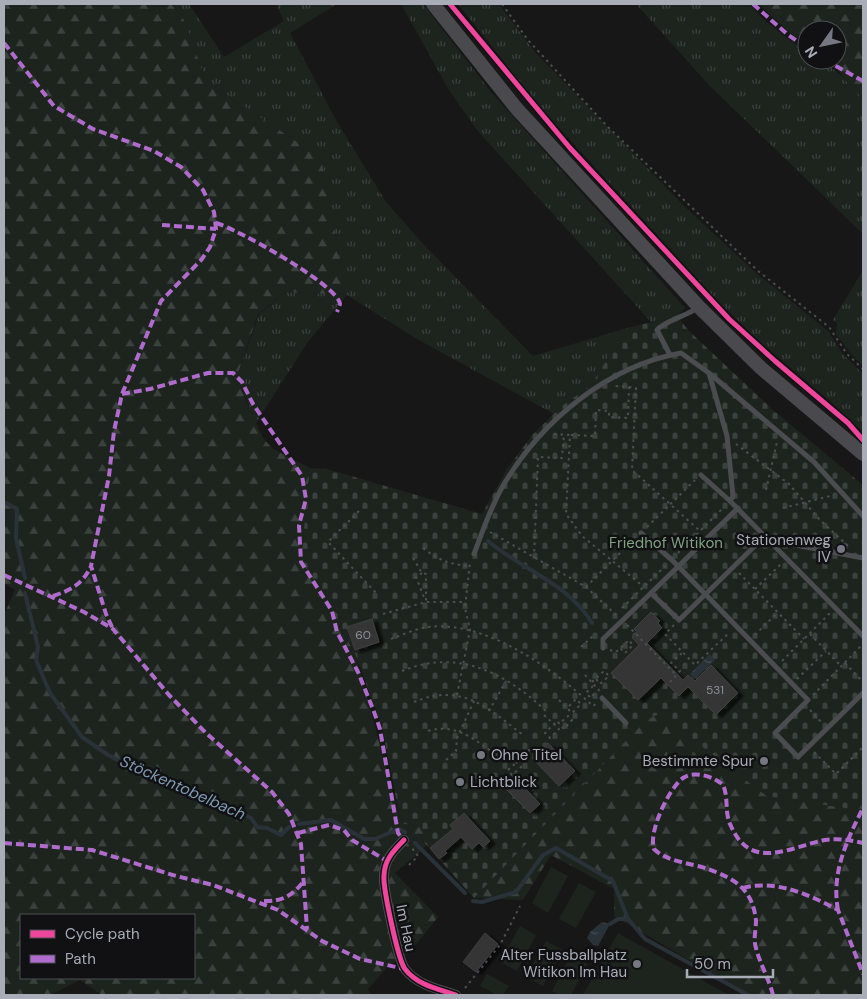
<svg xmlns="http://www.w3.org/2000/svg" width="867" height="999" viewBox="0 0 867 999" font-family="'DM Sans',sans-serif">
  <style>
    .grass { fill: url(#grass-tufts) }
    .forest { fill: url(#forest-firs); fill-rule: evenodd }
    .cemetery { fill: url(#cemetery-stones) }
    .pitch { fill: #1d241e }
    .water { fill: url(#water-ripples) }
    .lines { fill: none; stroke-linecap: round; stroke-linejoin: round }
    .stream { stroke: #2a3239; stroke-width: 4 }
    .building { fill: #353536; stroke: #3f4043; filter: url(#shadow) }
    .path { stroke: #4d4e52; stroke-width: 2; stroke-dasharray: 2.5 4; stroke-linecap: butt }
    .service { stroke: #4b4c50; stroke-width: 5 }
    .minor { stroke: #4b4c50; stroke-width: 10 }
    .secondary { stroke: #4a4a4e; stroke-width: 14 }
    .quiet { stroke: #b06ccc; stroke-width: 4; stroke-dasharray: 8 4; stroke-linecap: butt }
    .cycleway-casing { stroke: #111113; stroke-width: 8 }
    .cycleway { stroke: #ed469a; stroke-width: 5 }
    .poi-dot { fill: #757880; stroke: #111113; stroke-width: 2 }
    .labels { text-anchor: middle; stroke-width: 5; stroke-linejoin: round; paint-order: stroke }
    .number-label { font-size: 12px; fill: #8b8f98 }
    .poi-label { font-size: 15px; fill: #a8adb8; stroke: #111113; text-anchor: end }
    .park-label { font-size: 15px; fill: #7fa381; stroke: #111113 }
    .street-label { font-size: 15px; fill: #a8adb8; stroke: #111113 }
    .water-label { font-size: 16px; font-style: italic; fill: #7f9bb3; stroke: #111113 }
  </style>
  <defs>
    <pattern id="grass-tufts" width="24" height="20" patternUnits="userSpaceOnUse" patternTransform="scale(1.25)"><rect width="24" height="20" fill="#1d241e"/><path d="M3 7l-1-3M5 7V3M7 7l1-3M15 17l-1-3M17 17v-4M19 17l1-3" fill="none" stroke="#3b413d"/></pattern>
    <pattern id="forest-firs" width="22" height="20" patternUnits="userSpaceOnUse" patternTransform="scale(1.25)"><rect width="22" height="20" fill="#1d241e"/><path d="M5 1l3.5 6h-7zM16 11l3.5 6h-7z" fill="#3b413d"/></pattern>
    <pattern id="cemetery-stones" width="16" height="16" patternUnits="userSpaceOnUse" patternTransform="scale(1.25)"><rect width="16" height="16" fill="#1d241e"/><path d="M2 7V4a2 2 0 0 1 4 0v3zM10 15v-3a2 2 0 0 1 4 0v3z" fill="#3b413d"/></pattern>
    <pattern id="water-ripples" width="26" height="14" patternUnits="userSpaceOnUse" patternTransform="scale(1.25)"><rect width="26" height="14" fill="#2a3239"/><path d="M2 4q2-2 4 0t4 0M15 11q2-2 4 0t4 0" fill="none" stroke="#464d54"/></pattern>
    <filter id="shadow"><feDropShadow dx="5.5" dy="3" stdDeviation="1" flood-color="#0009"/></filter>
  </defs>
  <rect width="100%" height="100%" fill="#171717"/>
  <!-- grass -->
  <g class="grass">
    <path d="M171 4H189L224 57 284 21 276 4H337L290 33 336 120 386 202 425 246 533 356 627 328 591 385 554 414 417 339 347 295 307 343 256 423 237 376 259 314 286 292 347 295 321 158 206 81 184 20Z"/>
    <path d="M401 4H423L491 92 685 308 677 316 651 322 477 130 449 90Z"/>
    <path d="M458 4H499L534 51 683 205 756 273 828 331 842 353 863 374V432L830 401 761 343 715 298 539 106Z"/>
    <path d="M636 4H749L766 22 807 53V60C832 60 847 82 863 99V234L709 85Z"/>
    <path d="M863 270V366L851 354 836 334 837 323 833 320Z"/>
  </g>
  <!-- forest -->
  <g class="forest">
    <path d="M4 4H171L184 20 206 81 321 158 347 295 286 292 258 314 237 376 246 401 263 438 273 449 310 468 301 560 355 653 401 823 420 827 426 834 420 838 426 846 395 873 438 917 409 953 388 966 368 989 371 995H102L80 980 50 995H4V615L15 590 4 583ZM21 915H194V978H21Z"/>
    <path d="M759 4H863V99L846 81 831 60H837V30H807V44L790 33Z"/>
    <path d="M659 714 767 796 858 810 863 801V995H749L614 916V889L551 855 523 900 474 898 646 720Z"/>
  </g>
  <!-- cemetery -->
  <path class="cemetery" d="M677 316 689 331 772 409 863 485V801L858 810 767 796 659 714 646 720 474 898 420 838 426 834 420 827 401 823 382 727 355 653 301 560 310 468 327 469 482 514 507 469 533 434 562 406 591 385 627 328Z"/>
  <!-- pitch -->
  <g class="pitch">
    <path d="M551 867 568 876 548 913 532 903Z"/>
    <path d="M579 883 596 892 576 928 559 919Z"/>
    <path d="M520 926 536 935 517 971 500 962Z"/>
    <path d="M618 933 729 995H583Z"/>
    <path d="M546 941 563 950 543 986 526 977Z"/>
    <path d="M571 955 588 964 571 995H560L552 991Z"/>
    <path d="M487 974 509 986 503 995H497L480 986Z"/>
  </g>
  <!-- water -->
  <g class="water">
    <path d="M710 654 715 660 695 679 690 674Z"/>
    <path d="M602 922 610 924 598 946 593 945 587 938 590 932Z"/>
  </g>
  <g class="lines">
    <!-- stream -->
    <g class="stream">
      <path d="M4 502 17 509 16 538 25 578"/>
      <path d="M488 541C522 570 568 583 592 623"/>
      <path d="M25 593 38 647 36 660 50 693 82 737 108 755 140 771 170 778 199 795 251 818 257 827 267 828 281 835 289 827"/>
      <path d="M299 824 331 820 364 839H375L396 830"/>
      <path d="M399 829 405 832"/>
      <path d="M415 843 465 893"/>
      <path d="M473 901 482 902 516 892 543 855 556 848 613 881 628 919 645 939 748 995"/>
      <path d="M610 924 618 919H628"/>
    </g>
  </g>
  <!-- building -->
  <g class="building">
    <path d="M651 612 660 621 658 623 662 628 647 643 683 680 688 675 695 681 711 665 738 693 716 715 688 687 679 696 661 678 638 700 611 673 639 645 632 637 637 632 634 629Z"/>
    <path d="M372 619 379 642 355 650 347 627Z"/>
    <path d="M548 743 575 771 559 786 532 758Z"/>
    <path d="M514 776 540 804 530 813 503 786Z"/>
    <path d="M464 813 490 841 483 847 479 843 472 849 461 837 445 851 447 853 439 859 430 848 453 829 450 825Z"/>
    <path d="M485 933 498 944 476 972 463 962Z"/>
  </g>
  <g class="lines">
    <!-- path -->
    <g class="path">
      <path d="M502 4 528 40 607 126 758 271 829 327 847 354 863 369"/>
      <path d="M629 387 636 388 632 470 700 531"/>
      <path d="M554 434 570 435 566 514 582 536 644 587"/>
      <path d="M571 435 595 436 596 410 609 411V417L628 418 629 387 615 386"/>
      <path d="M736 444 789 484 820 520 848 546"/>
      <path d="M766 490 777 442"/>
      <path d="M783 508 834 495"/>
      <path d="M359 511 328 542 377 594"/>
      <path d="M647 527 695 480"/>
      <path d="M490 532 586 587 616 615"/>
      <path d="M423 548C438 560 449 564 468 566"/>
      <path d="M678 553 724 507"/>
      <path d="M413 558 422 573 426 574V602"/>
      <path d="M534 558 538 457 562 458 564 434"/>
      <path d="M422 573 416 577 425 600"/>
      <path d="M739 573 804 639"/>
      <path d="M586 587 634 539"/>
      <path d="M755 589 781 564"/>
      <path d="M622 608 665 566"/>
      <path d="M383 614 426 602H466"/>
      <path d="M627 625 676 675"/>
      <path d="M674 625 665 634 695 665 730 632"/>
      <path d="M810 634 841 666"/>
      <path d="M755 635 778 612"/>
      <path d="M391 639C402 635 415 629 427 627 486 620 552 668 593 706L597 703"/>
      <path d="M581 647 595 634"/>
      <path d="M610 650 616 652 629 640 633 645 625 653 620 648"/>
      <path d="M782 661 830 613"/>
      <path d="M845 663 863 682"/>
      <path d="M402 671C458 648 506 673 547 712"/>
      <path d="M585 675 599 690 597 691"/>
      <path d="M797 679 826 651"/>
      <path d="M592 682 604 671 609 676 600 684 596 679"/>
      <path d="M670 682 680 671 671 663 683 652"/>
      <path d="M594 694 591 698 586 693 594 685"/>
      <path d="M457 695 470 630 465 608 470 562"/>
      <path d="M813 695 862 645"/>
      <path d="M559 700 572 713 581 704 576 699 567 708"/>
      <path d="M414 702C461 682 488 708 523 735"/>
      <path d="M810 710 822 723"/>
      <path d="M489 711 506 681"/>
      <path d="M544 715 559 729 550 738 545 733 557 721 564 729 572 720 568 716 559 724"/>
      <path d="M428 731C457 722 478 742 500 758"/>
      <path d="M507 752C512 757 516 762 521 767L512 775 508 770 517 762"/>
      <path d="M814 752 836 774 863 747"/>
      <path d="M446 760 456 751 457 738 474 701"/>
      <path d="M514 760 527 748 531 753 523 761 518 756"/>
      <path d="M409 865 418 856 412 848"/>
      <path d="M465 988 500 945 520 906"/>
    </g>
    <!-- service -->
    <g class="service">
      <path d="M670 355 657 330C664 321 687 316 699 307"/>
      <path d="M709 373 727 436 733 496 730 501"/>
      <path d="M701 475 730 501 863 636"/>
      <path d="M641 533 672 560 808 700 775 733 798 757 863 693"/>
      <path d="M770 540 863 558"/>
      <path d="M474 554C483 530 491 506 504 484 542 421 607 366 681 353L709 373 814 462 863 516"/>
      <path d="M651 593 738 508"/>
      <path d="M603 648V639L651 593 679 620 765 536"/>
      <path d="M602 698 626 723"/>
    </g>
    <!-- minor -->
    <path class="minor" d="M404 840C394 850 384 860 384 876 383 888 398 960 405 969 417 985 438 989 456 995"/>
    <!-- secondary -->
    <path class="secondary" d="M433 4 517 109 699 307 761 368 863 454"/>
    <!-- quiet -->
    <g class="quiet">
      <path d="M753 4 787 34 807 48"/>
      <path d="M4 43 54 106 93 129 154 151 181 167 203 190 214 212 216 229 210 247 202 259 161 301 122 394 114 431 109 476 91 566 106 614 113 629"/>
      <path d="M825 60 863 81"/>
      <path d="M216 223C237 229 338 285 340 304L337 312"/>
      <path d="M162 225 216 229"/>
      <path d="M122 394 150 389 208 373H233L242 382 253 404 302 476 306 499 299 525 301 562 332 611 337 632 358 672 373 709 380 729 398 833 404 840"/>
      <path d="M4 575 84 612 113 629 169 695 206 733 272 792 289 814 301 844 307 929"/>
      <path d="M53 596C71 590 83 584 91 566"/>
      <path d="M298 833 329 825 344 830 352 840 387 861"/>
      <path d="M4 843 92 850 176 876 213 885 278 910 322 941 360 959 405 969"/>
      <path d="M743 888C775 879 810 895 838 910L863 974"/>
      <path d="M264 901C282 902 293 895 304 881"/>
      <path d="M838 910C831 873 847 840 863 808"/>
      <path d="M773 995C769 979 760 964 756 948 753 939 756 930 756 921 753 890 736 879 708 869 691 863 667 862 654 849 648 832 669 788 683 778 694 770 715 777 723 785 729 798 724 813 731 826 751 872 790 847 825 840 839 838 850 840 863 843"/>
    </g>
    <!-- cycleway casing -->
    <g class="cycleway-casing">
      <g id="cycleway">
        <path d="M450 4 570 148 729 319 775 361 848 423 863 440"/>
        <path d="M404 840C394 850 384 860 384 876 383 888 398 960 405 969 417 985 438 989 456 995"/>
      </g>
    </g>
    <!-- cycleway -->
    <use href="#cycleway" class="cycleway"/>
  </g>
  <!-- markers -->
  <g class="poi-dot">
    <circle cx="841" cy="549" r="5"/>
    <circle cx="481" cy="755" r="5"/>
    <circle cx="764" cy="761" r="5"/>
    <circle cx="460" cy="782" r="5"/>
    <circle cx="637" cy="964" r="5"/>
  </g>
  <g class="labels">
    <!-- number labels -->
    <g class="number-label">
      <text x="363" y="639">60</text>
      <text x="715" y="694">531</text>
    </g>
    <!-- poi labels -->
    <g class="poi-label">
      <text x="831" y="545">Stationenweg<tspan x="831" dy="17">IV</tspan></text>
      <text x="491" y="760" text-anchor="start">Ohne Titel</text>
      <text x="754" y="766">Bestimmte Spur</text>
      <text x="470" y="787" text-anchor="start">Lichtblick</text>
      <text x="627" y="960">Alter Fussballplatz<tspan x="627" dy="17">Witikon Im Hau</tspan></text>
    </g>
    <!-- park labels -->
    <g class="park-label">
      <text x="666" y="548">Friedhof Witikon</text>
    </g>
    <!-- street labels -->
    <g class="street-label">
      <text transform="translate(406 928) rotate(78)" y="5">Im Hau</text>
    </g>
    <!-- water labels -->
    <g class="water-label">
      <text transform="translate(183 787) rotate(24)" y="6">Stöckentobelbach</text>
    </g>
  </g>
  <!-- border -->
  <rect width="867" height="999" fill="none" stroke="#a8adb8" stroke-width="10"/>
  <!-- legend -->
  <rect x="20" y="914" width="175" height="65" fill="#111113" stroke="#4d4f55"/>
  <rect x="30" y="930" width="25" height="8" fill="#ed469a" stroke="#4d4f55"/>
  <text x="65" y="939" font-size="15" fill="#a8adb8">Cycle path</text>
  <rect x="30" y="955" width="25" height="8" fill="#b06ccc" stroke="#4d4f55"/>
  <text x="65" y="964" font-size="15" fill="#a8adb8">Path</text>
  <!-- north arrow -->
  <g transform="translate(822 45) rotate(237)"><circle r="24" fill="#111113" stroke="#4d4f55"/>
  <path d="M0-4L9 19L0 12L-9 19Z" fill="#757880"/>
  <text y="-8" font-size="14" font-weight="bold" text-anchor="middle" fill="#a8adb8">N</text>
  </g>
  <!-- scale -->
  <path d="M687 969v8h86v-8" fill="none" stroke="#a8adb8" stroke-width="2.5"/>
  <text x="694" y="969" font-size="15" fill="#a8adb8" stroke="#111113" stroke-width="4" paint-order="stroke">50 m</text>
</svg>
